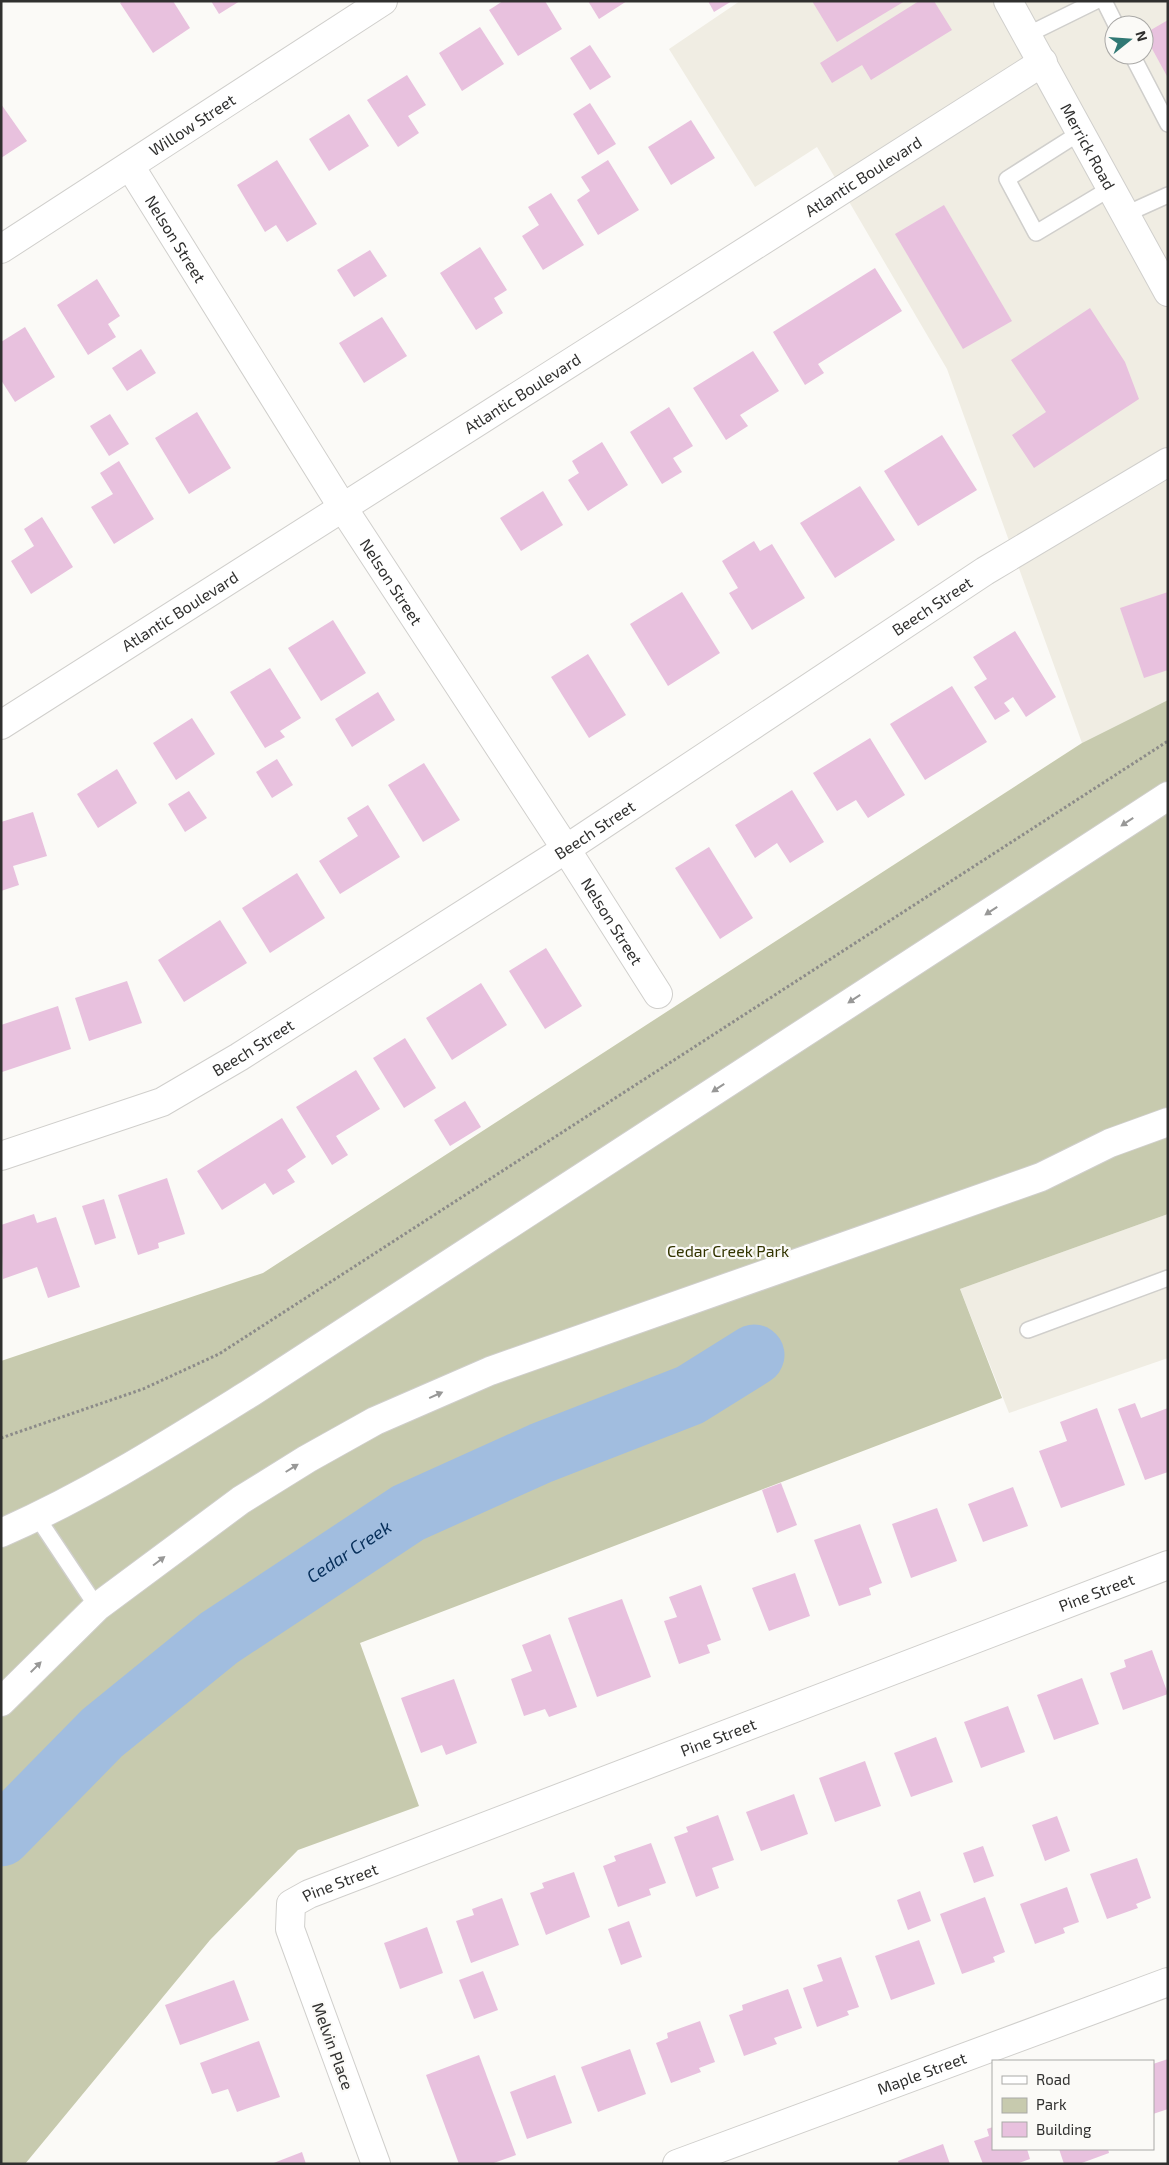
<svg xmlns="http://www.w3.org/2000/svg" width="1169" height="2165" viewBox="0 0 1169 2165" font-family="'Exo 2',sans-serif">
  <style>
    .built { fill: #f0ede3; fill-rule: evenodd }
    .green { fill: #c7caae }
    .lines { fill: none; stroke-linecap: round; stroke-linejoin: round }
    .river { stroke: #a1bddf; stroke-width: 61 }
    .building { fill: #e8c1de }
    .service-casing { stroke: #d0cfcc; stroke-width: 18 }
    .minor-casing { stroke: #d0cfcc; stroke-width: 30 }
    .primary-casing { stroke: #d0cfcc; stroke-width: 30 }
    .path { stroke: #8c8b89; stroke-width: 3; stroke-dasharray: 2.5 2.5; stroke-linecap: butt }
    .service { stroke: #fff; stroke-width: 15 }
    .minor { stroke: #fff; stroke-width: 28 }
    .primary { stroke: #fff; stroke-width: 28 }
    .oneway { fill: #989897 }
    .labels { text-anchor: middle; stroke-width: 4.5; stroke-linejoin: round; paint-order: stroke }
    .street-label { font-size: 16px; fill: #30302f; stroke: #fbfaf7 }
    .park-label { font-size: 16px; fill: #333500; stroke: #fbfaf7 }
    .water-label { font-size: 18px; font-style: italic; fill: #062e59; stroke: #fbfaf7 }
  </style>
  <rect width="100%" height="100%" fill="#fbfaf7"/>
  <!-- built -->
  <g class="built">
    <path d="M740 1H1168V700L1082 743 947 369 817 147 755 187 669 49ZM1114 25H1144V55H1114Z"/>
    <path d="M1168 1214V1358L1009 1413 960 1289Z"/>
  </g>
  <!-- green -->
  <path class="green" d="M1168 700V1214L960 1289 1002 1398 360 1643 419 1806 298 1850 210 1940 25 2164H1V1361L263 1273 1082 743Z"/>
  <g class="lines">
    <!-- river -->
    <path class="river" id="s1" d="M1 1836 102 1733 219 1638 408 1513 541 1453 690 1395 754 1355"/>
  </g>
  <!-- building -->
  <g class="building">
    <path d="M123 1H173L190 28 153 53 120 3Z"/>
    <path d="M211 1H240L219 14Z"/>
    <path d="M503 1H545L562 29 518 56 489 10Z"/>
    <path d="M588 1H627L599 19Z"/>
    <path d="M708 1H732L714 12Z"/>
    <path d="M812 1H905L837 42Z"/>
    <path d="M919 1H934L952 30 871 80 862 65 832 83 820 63Z"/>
    <path d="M1168 20V78L1144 34Z"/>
    <path d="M480 27 504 64 462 91 439 53Z"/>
    <path d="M590 45 611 77 590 90 570 58Z"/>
    <path d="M407 75 426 105 408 116 419 133 398 147 367 100Z"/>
    <path d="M590 103 616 144 598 155 573 114Z"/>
    <path d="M1 104 27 141 1 158Z"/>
    <path d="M349 114 369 146 329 171 309 139Z"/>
    <path d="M691 120 715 158 671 185 648 147Z"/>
    <path d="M277 160 317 224 287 242 276 225 265 232 237 185Z"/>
    <path d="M608 160 639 210 598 235 577 200 590 191 581 177Z"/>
    <path d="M551 193 584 245 543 270 522 236 539 225 528 207Z"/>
    <path d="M944 205 1012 321 963 349 895 234Z"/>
    <path d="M480 247 507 290 494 298 503 313 476 330 440 273Z"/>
    <path d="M370 250 387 276 354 297 337 270Z"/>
    <path d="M875 268 902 311 818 364 824 373 805 385 773 332Z"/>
    <path d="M97 279 120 316 108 324 116 337 88 355 57 305Z"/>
    <path d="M1090 308 1125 362 1139 399 1034 468 1012 435 1046 412 1011 360Z"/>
    <path d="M382 317 407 356 364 383 339 343Z"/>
    <path d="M25 327 55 377 15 402 1 380V342Z"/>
    <path d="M141 349 156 373 127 391 112 368Z"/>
    <path d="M753 351 779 391 740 415 748 426 726 440 693 388Z"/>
    <path d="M669 407 693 446 673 458 682 472 662 484 630 432Z"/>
    <path d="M197 412 231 468 189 494 155 438Z"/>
    <path d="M110 414 129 444 109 456 90 426Z"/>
    <path d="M942 435 977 490 918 526 884 471Z"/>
    <path d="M602 442 628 485 588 511 568 480 579 473 572 461Z"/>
    <path d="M119 461 154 519 114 544 91 507 113 494 100 473Z"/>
    <path d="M860 486 895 540 835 578 800 523Z"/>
    <path d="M543 491 563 525 521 551 500 518Z"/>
    <path d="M42 517 73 567 31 594 11 561 34 546 24 529Z"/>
    <path d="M754 541 760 551 772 544 805 598 752 630 729 593 738 588 722 561Z"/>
    <path d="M682 592 720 653 668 686 630 624Z"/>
    <path d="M1168 592V670L1144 678 1120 608Z"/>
    <path d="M333 620 366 673 321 701 288 648Z"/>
    <path d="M1015 631 1056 697 1026 717 1013 697 1004 703 1010 711 995 720 974 687 987 679 973 657Z"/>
    <path d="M588 654 626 715 589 738 551 677Z"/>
    <path d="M270 668 301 718 280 731 285 737 265 748 230 692Z"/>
    <path d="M952 686 987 742 925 780 890 724Z"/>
    <path d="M378 692 395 720 352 747 335 719Z"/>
    <path d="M192 718 215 754 176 780 153 743Z"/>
    <path d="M870 738 905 795 868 818 856 800 837 811 813 773Z"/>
    <path d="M277 759 293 785 272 798 256 772Z"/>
    <path d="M424 763 460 820 423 842 388 785Z"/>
    <path d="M117 769 137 803 98 828 77 794Z"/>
    <path d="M792 790 824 842 790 863 777 843 755 858 735 825Z"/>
    <path d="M189 791 207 818 185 832 168 804Z"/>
    <path d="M368 805 400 857 340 894 319 861 358 836 347 818Z"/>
    <path d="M33 812 47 856 13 866 19 885 1 891V822Z"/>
    <path d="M709 847 753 918 720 939 675 868Z"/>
    <path d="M297 873 325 918 270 953 242 908Z"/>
    <path d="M220 920 247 963 184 1002 158 960Z"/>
    <path d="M546 948 582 1006 545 1029 509 971Z"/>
    <path d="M127 981 142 1023 89 1041 75 998Z"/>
    <path d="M481 983 507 1025 452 1060 426 1018Z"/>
    <path d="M58 1006 71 1049 2 1072 1 1025Z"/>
    <path d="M405 1038 436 1088 404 1108 373 1058Z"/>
    <path d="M356 1070 380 1109 336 1136 348 1155 332 1165 296 1107Z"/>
    <path d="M465 1101 481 1127 450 1146 434 1120Z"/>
    <path d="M282 1118 306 1157 287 1170 295 1182 273 1195 265 1183 222 1210 197 1171Z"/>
    <path d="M167 1178 185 1234 158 1243 159 1248 138 1255 118 1195Z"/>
    <path d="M104 1199 116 1238 95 1245 82 1206Z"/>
    <path d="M34 1214 37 1223 56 1217 80 1287 48 1298 37 1267 3 1279 1 1225Z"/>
    <path d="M1135 1403 1141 1418 1168 1408V1472L1145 1480 1118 1409Z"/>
    <path d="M1097 1408 1125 1485 1061 1508 1039 1451 1067 1441 1060 1422Z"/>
    <path d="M781 1483 797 1525 777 1533 762 1490Z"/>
    <path d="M1013 1487 1028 1526 983 1542 968 1504Z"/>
    <path d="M937 1508 957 1561 911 1578 892 1524Z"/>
    <path d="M860 1524 882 1583 869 1588 871 1595 839 1606 814 1540Z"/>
    <path d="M795 1573 810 1616 769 1631 752 1588Z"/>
    <path d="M701 1585 721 1640 707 1645 710 1653 679 1664 664 1621 677 1617 669 1597Z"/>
    <path d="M622 1599 651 1677 597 1697 568 1618Z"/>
    <path d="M550 1634 577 1707 549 1717 545 1709 524 1716 511 1679 532 1671 522 1645Z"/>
    <path d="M1152 1650 1168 1694 1123 1710 1110 1673 1126 1667 1124 1660Z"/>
    <path d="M1082 1678 1099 1724 1054 1740 1037 1695Z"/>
    <path d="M454 1679 477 1743 446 1755 442 1745 421 1753 401 1698Z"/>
    <path d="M1008 1706 1025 1752 981 1768 964 1722Z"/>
    <path d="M936 1737 953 1782 911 1797 894 1753Z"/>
    <path d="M865 1761 881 1806 835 1822 819 1778Z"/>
    <path d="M794 1794 808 1834 761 1851 746 1812Z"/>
    <path d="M718 1815 734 1860 712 1868 719 1888 696 1897 674 1837 688 1832 686 1827Z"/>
    <path d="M1057 1816 1070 1851 1045 1861 1032 1825Z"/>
    <path d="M651 1843 666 1883 649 1889 651 1895 618 1907 603 1866 616 1861 614 1856Z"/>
    <path d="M983 1846 994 1876 974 1883 963 1853Z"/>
    <path d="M1137 1858 1151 1898 1136 1904 1138 1908 1107 1919 1090 1874Z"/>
    <path d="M574 1872 590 1917 546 1935 530 1893 544 1888 542 1883Z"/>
    <path d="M1067 1887 1079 1922 1063 1928 1065 1933 1035 1944 1020 1904Z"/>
    <path d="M920 1891 931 1921 908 1930 897 1900Z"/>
    <path d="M985 1897 1005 1952 993 1957 995 1962 962 1974 940 1914Z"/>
    <path d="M502 1898 519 1945 471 1963 456 1921 474 1915 472 1909Z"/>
    <path d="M629 1921 642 1957 621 1965 608 1929Z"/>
    <path d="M427 1927 443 1973 400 1989 384 1943Z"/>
    <path d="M919 1940 935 1984 891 2000 875 1956Z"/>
    <path d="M841 1957 859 2007 847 2011 849 2015 817 2027 803 1988 823 1981 817 1965Z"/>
    <path d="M483 1971 498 2010 474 2019 459 1980Z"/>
    <path d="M234 1980 249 2020 180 2045 165 2005Z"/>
    <path d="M788 1989 802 2028 774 2038 777 2044 744 2056 729 2015 743 2010 742 2005Z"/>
    <path d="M700 2021 715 2062 699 2068 701 2072 671 2083 656 2043 668 2038 667 2033Z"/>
    <path d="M259 2041 280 2097 237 2112 228 2089 212 2094 200 2063Z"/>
    <path d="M630 2049 646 2094 598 2112 581 2067Z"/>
    <path d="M479 2055 516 2155 491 2164H459L426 2075Z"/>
    <path d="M1168 2059V2109L1153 2114V2064Z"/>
    <path d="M555 2075 572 2123 527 2139 510 2092Z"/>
    <path d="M993 2127V2149H1027L1030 2159 1016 2164H983L974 2141 989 2136 987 2129Z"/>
    <path d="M943 2144 950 2164H899L898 2161Z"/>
    <path d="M1059 2149H1108L1109 2153 1079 2164H1064Z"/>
    <path d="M302 2152 306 2164H271Z"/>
  </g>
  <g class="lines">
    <!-- service casing -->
    <g class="service-casing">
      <g id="service">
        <path d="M1104 1 1116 25"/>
        <path d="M1027 35 1096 1"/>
        <path d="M1132 55 1168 124"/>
        <path d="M1081 132 1007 179 1036 233 1111 188"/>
        <path d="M1126 214 1168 195"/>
        <path d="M1028 1330 1168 1278"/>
        <path d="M37 1517 97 1607"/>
      </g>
    </g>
    <!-- minor casing -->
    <g class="minor-casing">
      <g id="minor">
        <path id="s2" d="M130 166 343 508 566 849 658 994"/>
        <path id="s3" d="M1 249 383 1"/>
        <path id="s4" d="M1 725 1043 62"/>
        <path id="s5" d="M1 1156 162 1102 239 1057 566 849 985 571 1168 462"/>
        <path d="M1 1533C90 1494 170 1443 252 1392L1168 796"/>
        <path d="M1 1702 97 1607 241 1500 307 1459 375 1421 490 1371 1041 1177 1110 1143 1168 1122"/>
        <path id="s6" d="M376 2164 290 1929 291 1904 309 1894 1168 1565"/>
        <path id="s7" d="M677 2164 1168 1982"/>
      </g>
    </g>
    <!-- primary casing -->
    <g class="primary-casing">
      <g id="primary">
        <path id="s8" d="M1008 1 1168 292"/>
      </g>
    </g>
    <!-- path -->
    <path class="path" d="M1 1438 143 1389 219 1354 1168 741"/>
    <!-- service -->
    <use href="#service" class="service"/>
    <!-- minor -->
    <use href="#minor" class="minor"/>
    <!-- primary -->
    <use href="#primary" class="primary"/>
  </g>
  <!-- one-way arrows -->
  <defs><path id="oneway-solid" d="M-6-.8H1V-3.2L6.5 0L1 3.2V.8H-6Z" transform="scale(1.25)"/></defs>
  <g class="oneway">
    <use href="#oneway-solid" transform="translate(1127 822) rotate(147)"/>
    <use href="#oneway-solid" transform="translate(991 911) rotate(147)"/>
    <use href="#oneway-solid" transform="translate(854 999) rotate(147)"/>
    <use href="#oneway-solid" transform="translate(718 1088) rotate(147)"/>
    <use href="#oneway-solid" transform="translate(436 1395) rotate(-24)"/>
    <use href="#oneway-solid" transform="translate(292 1468) rotate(-32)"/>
    <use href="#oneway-solid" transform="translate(159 1561) rotate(-37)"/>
    <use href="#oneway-solid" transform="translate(36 1667) rotate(-45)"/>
  </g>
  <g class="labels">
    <!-- street labels -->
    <g class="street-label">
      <text dy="6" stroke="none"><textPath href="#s3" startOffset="228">Willow Street</textPath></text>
      <text dy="6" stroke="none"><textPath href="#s8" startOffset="166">Merrick Road</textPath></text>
      <text dy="6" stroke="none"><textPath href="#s4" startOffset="1022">Atlantic Boulevard</textPath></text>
      <text dy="6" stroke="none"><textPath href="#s2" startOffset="86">Nelson Street</textPath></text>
      <text dy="6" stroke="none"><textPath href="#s4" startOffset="618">Atlantic Boulevard</textPath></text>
      <text dy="6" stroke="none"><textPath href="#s2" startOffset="491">Nelson Street</textPath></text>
      <text dy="6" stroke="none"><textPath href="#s5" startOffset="1086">Beech Street</textPath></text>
      <text dy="6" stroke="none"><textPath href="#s4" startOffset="212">Atlantic Boulevard</textPath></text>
      <text dy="6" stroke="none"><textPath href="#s5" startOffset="681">Beech Street</textPath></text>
      <text dy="6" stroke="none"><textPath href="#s2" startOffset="896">Nelson Street</textPath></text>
      <text dy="6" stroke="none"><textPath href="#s5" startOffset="276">Beech Street</textPath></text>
      <text dy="6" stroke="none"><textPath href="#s6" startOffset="1139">Pine Street</textPath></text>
      <text dy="6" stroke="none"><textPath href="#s6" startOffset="734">Pine Street</textPath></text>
      <text dy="6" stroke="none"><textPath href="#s6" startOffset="329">Pine Street</textPath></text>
      <text transform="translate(333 2046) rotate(70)" y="6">Melvin Place</text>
      <text dy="6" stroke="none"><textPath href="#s7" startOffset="261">Maple Street</textPath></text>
    </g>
    <!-- park labels -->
    <g class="park-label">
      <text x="728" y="1257">Cedar Creek Park</text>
    </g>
    <!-- water labels -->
    <g class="water-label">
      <text dy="6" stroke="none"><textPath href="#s1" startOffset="451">Cedar Creek</textPath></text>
    </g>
  </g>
  <!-- border -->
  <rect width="1169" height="2165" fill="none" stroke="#30302f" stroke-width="5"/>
  <!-- legend -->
  <rect x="992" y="2060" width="162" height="90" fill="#fbfaf7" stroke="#aaa9a7"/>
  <rect x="1002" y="2076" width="25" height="8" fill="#ffffff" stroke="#aaa9a7"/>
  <text x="1036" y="2085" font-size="15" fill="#30302f">Road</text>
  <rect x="1002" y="2098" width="25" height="15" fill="#c7caae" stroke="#aaa9a7"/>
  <text x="1036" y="2110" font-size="15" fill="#30302f">Park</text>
  <rect x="1002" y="2122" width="25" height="15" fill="#e8c1de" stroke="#aaa9a7"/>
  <text x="1036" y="2135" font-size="15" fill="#30302f">Building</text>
  <!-- north arrow -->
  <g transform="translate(1129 40) rotate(73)"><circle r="24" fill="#fbfaf7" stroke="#aaa9a7"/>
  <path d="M0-4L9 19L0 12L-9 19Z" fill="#307874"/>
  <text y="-8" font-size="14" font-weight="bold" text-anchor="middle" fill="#30302f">N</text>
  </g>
</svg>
